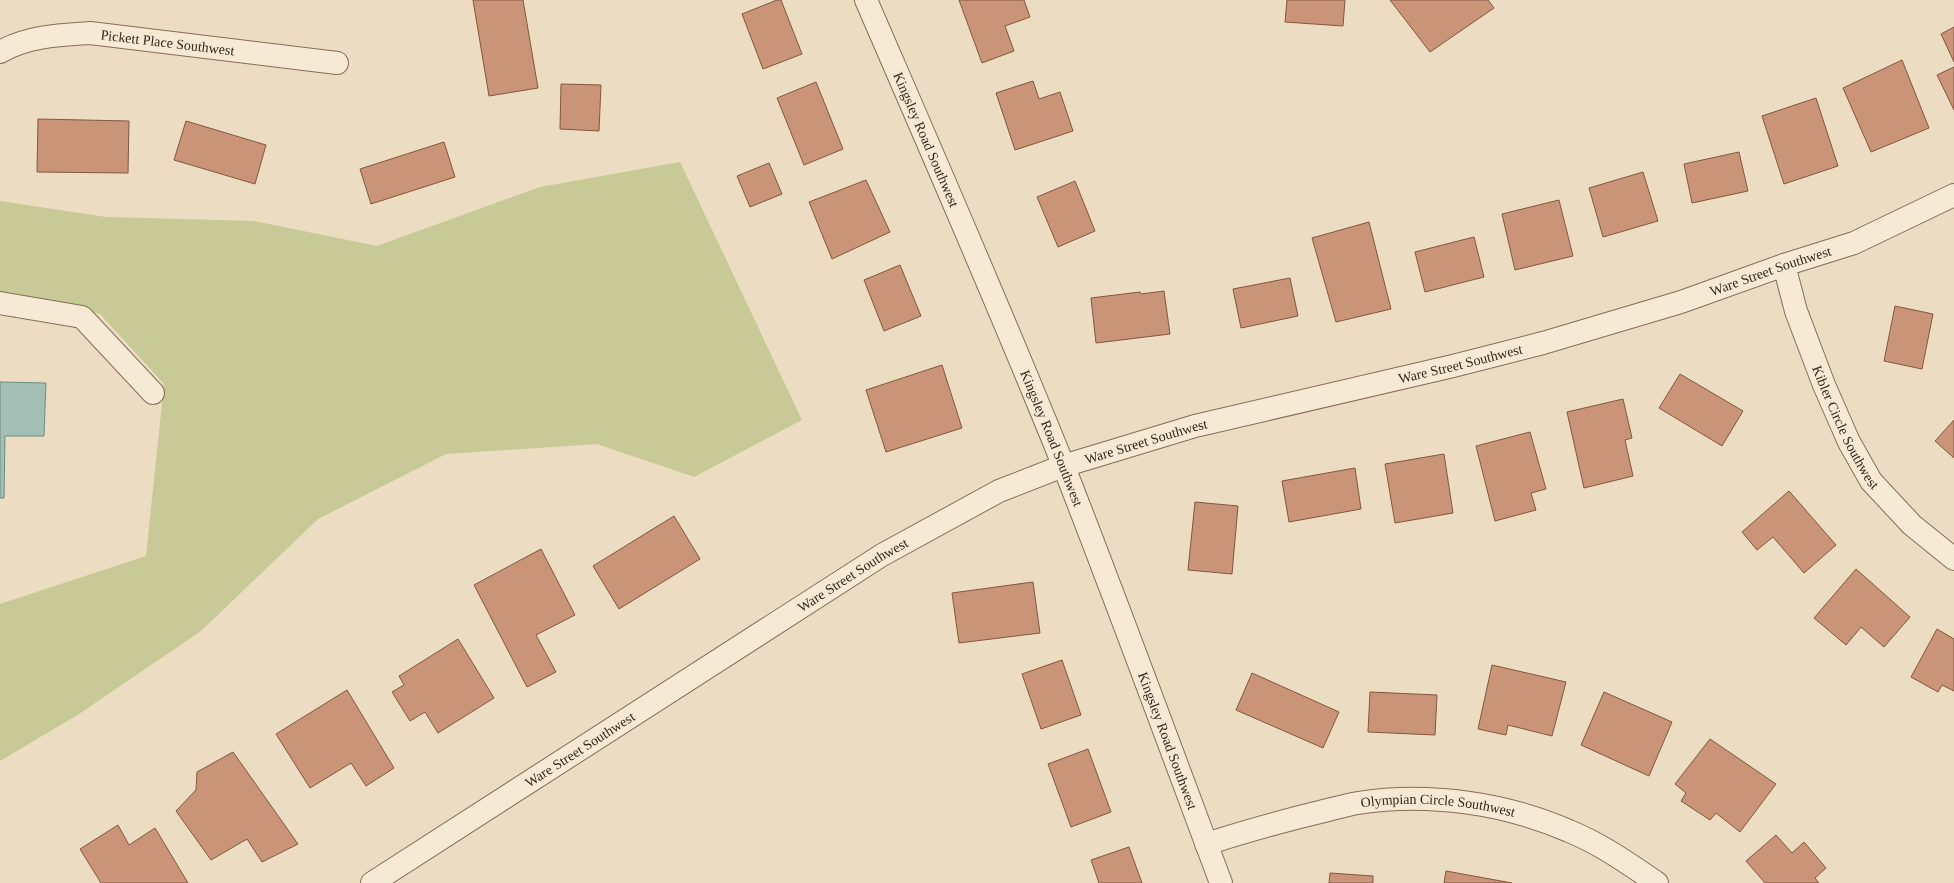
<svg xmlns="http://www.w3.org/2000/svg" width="1954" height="883" viewBox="0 0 1954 883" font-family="'Times New Roman',serif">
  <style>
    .green { fill: #c7c996 }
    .water { fill: #a4bfb5; stroke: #6b8c81 }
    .building { fill: #c99478; stroke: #835640 }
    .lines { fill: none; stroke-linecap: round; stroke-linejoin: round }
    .minor-casing { stroke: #856d59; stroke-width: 24 }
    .minor { stroke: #f7ead4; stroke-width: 22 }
    .labels { text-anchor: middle; stroke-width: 4; stroke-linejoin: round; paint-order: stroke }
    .street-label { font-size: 14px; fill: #35271d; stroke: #f4e7d0 }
  </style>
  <rect width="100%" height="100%" fill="#ecdcc1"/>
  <!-- green -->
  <path class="green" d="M680 162 802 420 694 477 597 444 446 454 318 519 201 631 79 714 0 761V604L146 556 164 384 100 314 0 292V201L106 217 254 221 377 246 540 187Z"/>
  <!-- water -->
  <path class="water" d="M0 382 46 383 44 436H5L4 498H0Z"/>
  <!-- building -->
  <g class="building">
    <path d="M473 0H523L538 88 489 96Z"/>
    <path d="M777 0H781L802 54 763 69 742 14Z"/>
    <path d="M959 0H1024L1030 17 1005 26 1014 51 982 63Z"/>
    <path d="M1287 0H1345L1343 26 1285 22Z"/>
    <path d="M1390 0H1488L1494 8 1430 52Z"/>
    <path d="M1954 27V62L1941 34Z"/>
    <path d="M1902 60 1929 128 1871 152 1843 88Z"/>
    <path d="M1954 67V110L1937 75Z"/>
    <path d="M1033 81 1039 99 1060 92 1073 131 1015 150 996 93Z"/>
    <path d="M816 82 843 149 804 165 777 98Z"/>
    <path d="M561 84 601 85 599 131 560 129Z"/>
    <path d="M1816 98 1838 166 1784 184 1762 116Z"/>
    <path d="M38 119 129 121 128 173 37 172Z"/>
    <path d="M186 121 266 145 255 184 174 160Z"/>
    <path d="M444 142 455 177 371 204 360 169Z"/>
    <path d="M1739 152 1748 191 1692 203 1684 164Z"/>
    <path d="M769 163 782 194 750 207 737 176Z"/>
    <path d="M1643 172 1658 221 1603 237 1589 188Z"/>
    <path d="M866 180 890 232 832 259 809 202Z"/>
    <path d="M1075 181 1095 231 1058 247 1037 197Z"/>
    <path d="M1559 200 1573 256 1515 270 1502 214Z"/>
    <path d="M1369 222 1391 309 1336 322 1312 238Z"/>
    <path d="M1474 237 1484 277 1425 292 1415 252Z"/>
    <path d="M900 265 921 316 884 331 864 280Z"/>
    <path d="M1290 278 1298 316 1241 328 1233 289Z"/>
    <path d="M1164 291 1170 334 1096 343 1091 298 1140 292 1141 294Z"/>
    <path d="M1895 306 1933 314 1922 369 1884 361Z"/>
    <path d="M942 365 962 428 886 452 866 390Z"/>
    <path d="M1680 374 1743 411 1722 446 1659 408Z"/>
    <path d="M1623 399 1632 438 1625 440 1633 476 1584 488 1567 412Z"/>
    <path d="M1954 420V458L1935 441Z"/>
    <path d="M1530 432 1546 489 1531 493 1536 510 1495 521 1476 446Z"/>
    <path d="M1444 454 1453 513 1395 523 1385 464Z"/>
    <path d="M1355 468 1361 509 1289 522 1282 481Z"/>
    <path d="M1789 491 1836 545 1804 573 1773 537 1757 550 1742 532Z"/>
    <path d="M1195 502 1238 506 1232 574 1188 570Z"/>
    <path d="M674 516 700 559 619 609 593 566Z"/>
    <path d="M541 549 575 615 536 635 556 672 527 687 474 585Z"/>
    <path d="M1856 569 1910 617 1884 647 1861 627 1846 645 1814 618Z"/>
    <path d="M1033 582 1040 633 959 643 952 593Z"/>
    <path d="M1937 629 1954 639V691L1942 685 1938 692 1911 677Z"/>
    <path d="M458 639 494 698 438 733 425 712 410 721 392 692 404 685 399 676Z"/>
    <path d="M1062 660 1081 715 1041 729 1022 674Z"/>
    <path d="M1492 665 1566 682 1552 736 1508 725 1506 735 1478 729Z"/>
    <path d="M1252 673 1339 712 1323 748 1236 710Z"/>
    <path d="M347 690 394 768 366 786 351 763 310 788 276 734Z"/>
    <path d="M1370 692 1437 695 1435 735 1368 732Z"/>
    <path d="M1604 692 1672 722 1649 776 1581 745Z"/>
    <path d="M1710 739 1776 784 1740 832 1716 813 1710 820 1681 801 1686 793 1675 784Z"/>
    <path d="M1088 749 1111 812 1071 827 1048 764Z"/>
    <path d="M233 752 298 844 262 862 247 839 211 860 176 811 196 790 197 772Z"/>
    <path d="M118 825 129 845 155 828 188 883H101L80 849Z"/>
    <path d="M1776 835 1792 853 1804 842 1826 868 1815 878 1819 883H1765L1746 861Z"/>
    <path d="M1129 847 1142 883H1099L1091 860Z"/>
    <path d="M1446 871 1512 883H1444Z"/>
    <path d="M1330 873 1373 876V883H1329Z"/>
  </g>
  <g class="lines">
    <!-- minor casing -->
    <g class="minor-casing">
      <g id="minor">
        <path id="s1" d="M866 0C933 155 1001 310 1064 467 1118 605 1169 744 1221 883"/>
        <path id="s2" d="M0 52C28 36 59 35 90 33L337 63"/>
        <path id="s3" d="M1784 265 1796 311 1824 385 1849 442 1871 481 1912 525 1954 559"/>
        <path d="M0 303 82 317 153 393"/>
        <path id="s4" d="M1206 844C1244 832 1282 821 1320 812 1333 809 1346 805 1358 803 1428 792 1505 803 1569 831 1601 844 1629 864 1657 883"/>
        <path id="s5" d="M372 883 882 555 999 491 1063 466 1195 426 1453 366 1543 343 1681 302 1784 265 1854 243 1954 195"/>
      </g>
    </g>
    <!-- minor -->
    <use href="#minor" class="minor"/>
  </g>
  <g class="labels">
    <!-- street labels -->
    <g class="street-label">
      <text dy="5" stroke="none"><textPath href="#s2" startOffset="171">Pickett Place Southwest</textPath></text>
      <text dy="5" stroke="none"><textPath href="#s1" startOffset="152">Kingsley Road Southwest</textPath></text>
      <text dy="5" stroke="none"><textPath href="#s5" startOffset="1543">Ware Street Southwest</textPath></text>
      <text dy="5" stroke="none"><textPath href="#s5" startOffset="1219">Ware Street Southwest</textPath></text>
      <text dy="5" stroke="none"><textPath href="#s3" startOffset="174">Kibler Circle Southwest</textPath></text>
      <text dy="5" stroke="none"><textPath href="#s1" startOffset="476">Kingsley Road Southwest</textPath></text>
      <text dy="5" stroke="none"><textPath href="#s5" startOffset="895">Ware Street Southwest</textPath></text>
      <text dy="5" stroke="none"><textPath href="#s5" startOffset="571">Ware Street Southwest</textPath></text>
      <text dy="5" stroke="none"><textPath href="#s1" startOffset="800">Kingsley Road Southwest</textPath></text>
      <text dy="5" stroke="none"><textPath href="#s5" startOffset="247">Ware Street Southwest</textPath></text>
      <text dy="5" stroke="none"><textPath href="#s4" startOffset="238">Olympian Circle Southwest</textPath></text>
    </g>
  </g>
</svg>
